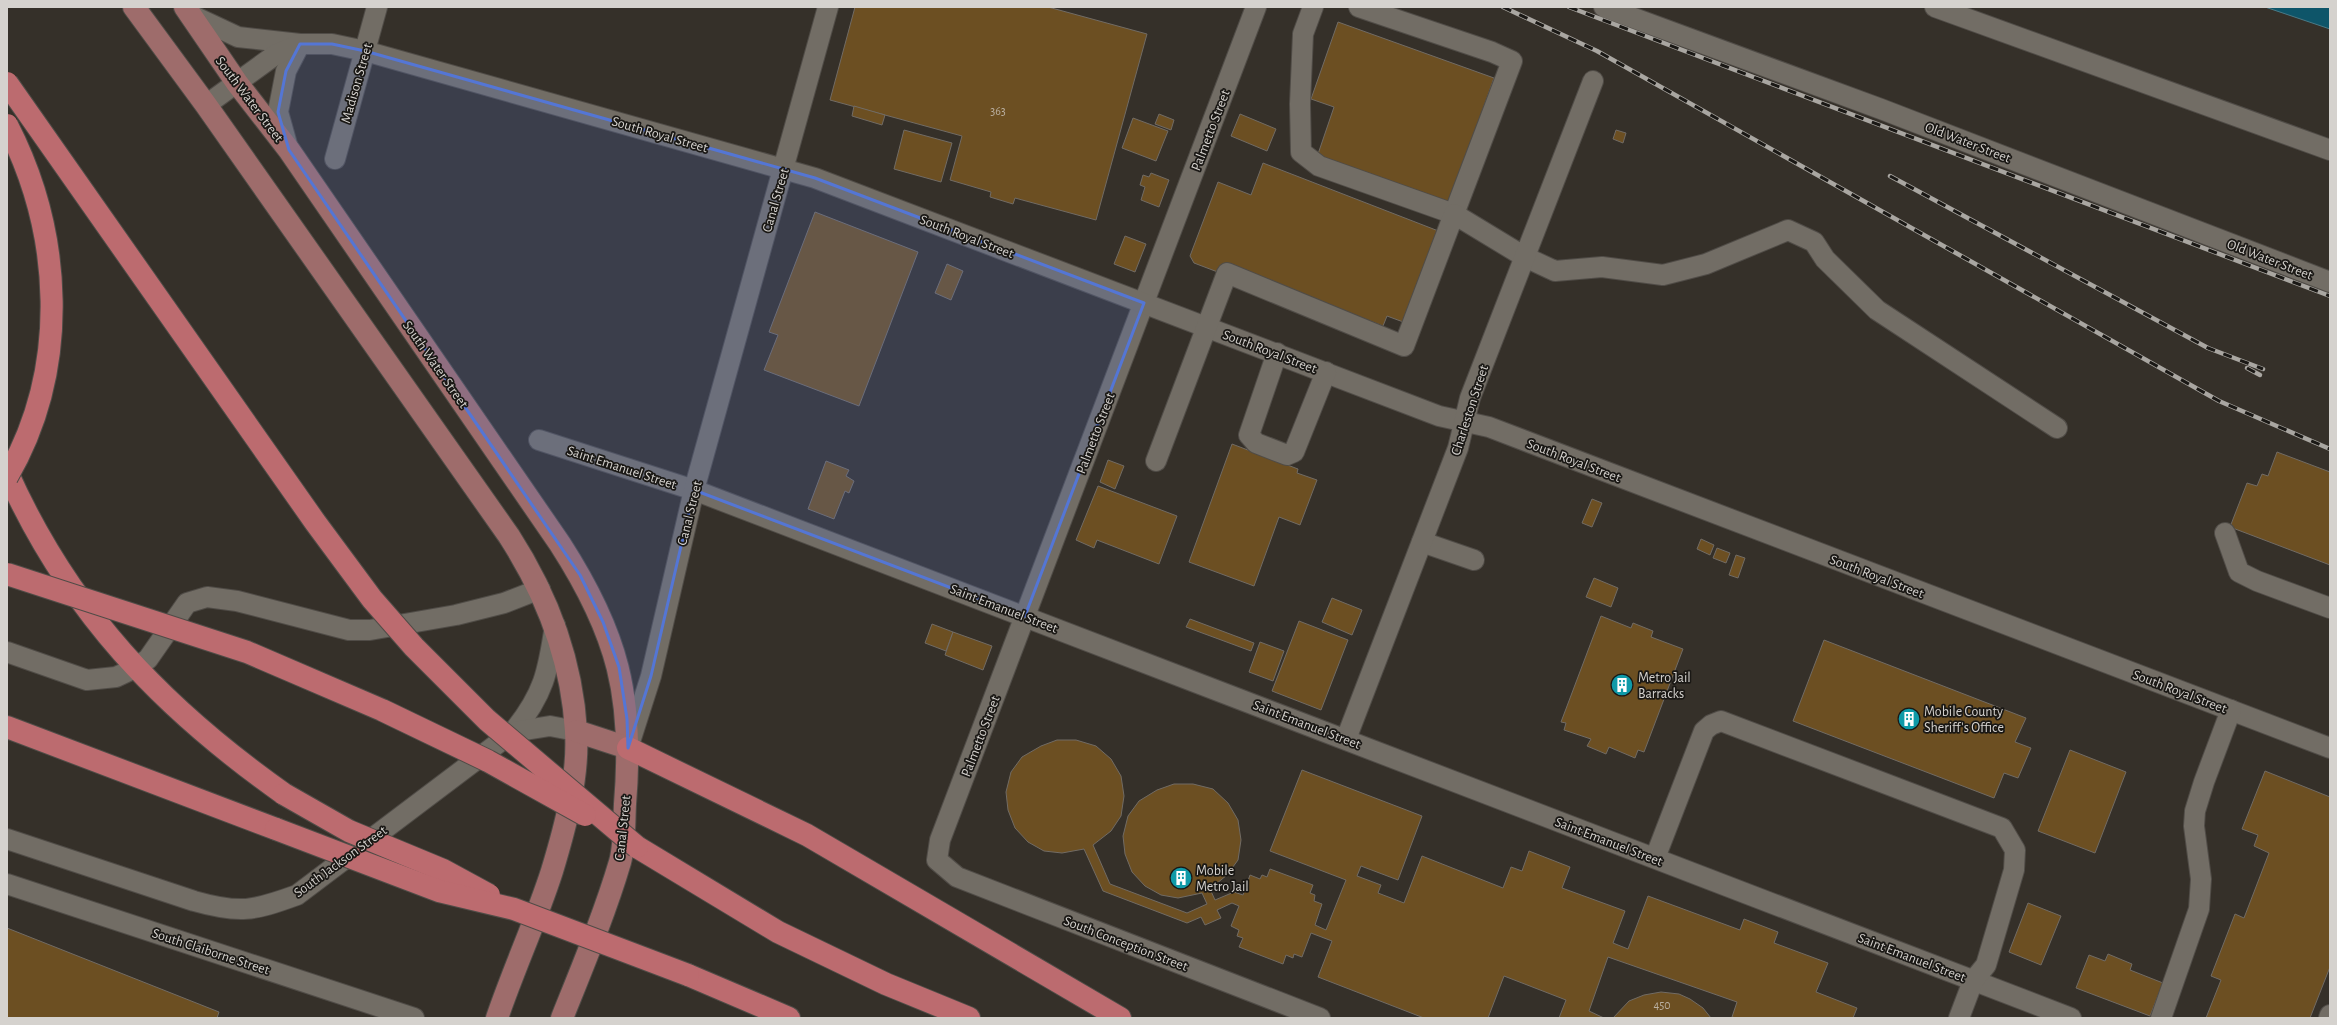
<svg xmlns="http://www.w3.org/2000/svg" width="2337" height="1025" viewBox="0 0 2337 1025" font-family="'Alegreya Sans',sans-serif">
  <style>
    .water { fill: #0e5569; stroke: #4a7a87 }
    .building { fill: #6c4f22; stroke: #716b64 }
    .lines { fill: none; stroke-linecap: round; stroke-linejoin: round }
    .minor-casing { stroke: #504c47; stroke-width: 22 }
    .major-casing { stroke: #504c47; stroke-width: 24 }
    .highway-casing { stroke: #504c47; stroke-width: 24 }
    .minor { stroke: #726d65; stroke-width: 20 }
    .major { stroke: #9e6c6b; stroke-width: 22 }
    .highway { stroke: #bc6b6f; stroke-width: 22 }
    .rail-casing { stroke: #a9a6a1; stroke-width: 4.5 }
    .rail { stroke: #1a1815; stroke-width: 3; stroke-dasharray: 9; stroke-linecap: butt }
    .highway-bridge-casing { stroke: #504c47; stroke-width: 24; stroke-linecap: butt }
    .highway-bridge { stroke: #bc6b6f; stroke-width: 22 }
    .marked { fill: #5476d5; fill-opacity: 0.2; stroke: #5476d5; stroke-width: 3; stroke-linejoin: round }
    .labels { text-anchor: middle; stroke-width: 3.5; stroke-linejoin: round; paint-order: stroke }
    .number-label { font-size: 12px; fill: #bbb1a3 }
    .street-label { font-size: 14px; fill: #d5d2ce; stroke: #1a1815 }
    .poi-label { font-size: 14px; fill: #d5d2ce; stroke: #1a1815; text-anchor: start }
  </style>
  <rect width="100%" height="100%" fill="#353029"/>
  <!-- water -->
  <path class="water" d="M2265 7H2330V29Z"/>
  <!-- building -->
  <g class="building">
    <path d="M855 7H1048L1147 34 1096 220 1015 198 1013 204 990 197 991 192 950 180 962 136 830 100Z"/>
    <path d="M1338 22 1494 78 1450 203 1317 157 1334 107 1311 99Z"/>
    <path d="M854 106 885 115 882 125 852 116Z"/>
    <path d="M1159 114 1174 120 1171 130 1155 124Z"/>
    <path d="M1240 114 1276 129 1267 151 1231 136Z"/>
    <path d="M1133 118 1168 131 1156 161 1122 148Z"/>
    <path d="M904 130 952 143 941 182 894 169Z"/>
    <path d="M1616 130 1626 133 1623 143 1613 139Z"/>
    <path d="M1263 163 1441 232 1406 323 1387 316 1383 326 1226 266 1223 274 1194 263 1190 256 1218 182 1251 195Z"/>
    <path d="M1151 173 1169 180 1159 207 1141 200 1145 187 1140 185 1143 175 1149 177Z"/>
    <path d="M815 212 918 252 859 406 764 370 778 335 769 332Z"/>
    <path d="M1125 236 1146 244 1135 272 1114 264Z"/>
    <path d="M947 264 963 271 951 300 935 293Z"/>
    <path d="M1232 444 1298 469 1297 473 1317 480 1300 525 1279 517 1254 586 1189 562Z"/>
    <path d="M2277 452 2330 472V565L2230 527 2247 483 2257 486 2262 474 2268 476Z"/>
    <path d="M1108 460 1124 466 1115 489 1100 482Z"/>
    <path d="M826 461 849 470 846 476 854 481 849 493 845 491 834 519 808 509Z"/>
    <path d="M1098 486 1177 516 1159 564 1097 540 1094 548 1076 540Z"/>
    <path d="M1592 499 1602 503 1592 527 1582 523Z"/>
    <path d="M1701 539 1714 545 1710 555 1697 549Z"/>
    <path d="M1717 548 1730 553 1726 563 1713 558Z"/>
    <path d="M1736 555 1745 558 1738 578 1729 575Z"/>
    <path d="M1594 578 1618 588 1611 607 1586 597Z"/>
    <path d="M1332 598 1362 610 1352 635 1322 622Z"/>
    <path d="M1601 616 1631 628 1633 623 1653 631 1651 637 1683 649 1644 752 1638 750 1635 758 1609 747 1606 754 1587 746 1591 739 1564 730 1566 723 1561 722Z"/>
    <path d="M1190 619 1254 643 1251 651 1186 627Z"/>
    <path d="M1299 621 1348 640 1321 710 1272 691Z"/>
    <path d="M932 624 953 632 946 651 925 643Z"/>
    <path d="M953 632 992 646 983 670 945 655Z"/>
    <path d="M1824 640 2026 718 2015 742 2031 748 2018 778 2004 773 1994 798 1793 721Z"/>
    <path d="M1260 642 1284 651 1273 681 1249 672Z"/>
    <path d="M1057 740H1076L1096 746 1111 759 1121 776 1124 796 1121 816 1111 831 1093 845 1110 884 1187 913 1207 904 1202 893 1178 898 1161 895 1145 886 1132 872 1125 854 1123 836 1128 816 1139 801 1157 790 1174 784H1193L1213 789 1228 803 1238 820 1241 840 1238 860 1227 875 1210 889 1215 900 1234 892 1243 895 1250 875 1260 879 1262 875 1267 877 1270 869 1313 885 1310 893 1315 895 1314 901 1322 904 1315 925 1326 930 1346 880 1270 851 1302 770 1422 816 1398 880 1361 866 1357 876 1381 885 1378 893 1404 903 1422 856 1503 888 1511 867 1522 871 1529 851 1570 867 1562 888 1625 911 1613 943 1628 949 1648 896 1740 930 1744 919 1778 932 1774 943 1828 963 1816 992 1857 1008 1853 1018H1736L1732 1017 1737 1002 1608 957 1589 1011 1604 1018H1559L1566 1000 1504 976 1488 1018H1424L1318 977 1332 941 1311 933 1302 957 1294 954 1293 958 1286 955 1283 964 1239 947 1243 938 1237 936 1239 930 1231 926 1239 906 1232 903 1217 910 1221 918 1205 925 1201 917 1187 923 1103 891 1084 849 1062 853 1044 851 1028 842 1015 828 1008 810 1006 792 1011 772 1022 757 1041 746Z"/>
    <path d="M2070 750 2126 772 2095 853 2038 831Z"/>
    <path d="M2265 771 2330 797V967L2310 1018H2206L2221 980 2211 976 2235 914 2244 918 2269 853 2254 846 2258 835 2242 829Z"/>
    <path d="M2028 903 2061 916 2041 965 2009 952Z"/>
    <path d="M7 928 219 1012 217 1018H7Z"/>
    <path d="M2108 954 2132 964 2130 970 2163 983 2150 1016 2076 988 2089 955 2105 961Z"/>
    <path d="M1661 992 1679 994 1690 999 1703 1008 1711 1018H1613L1629 1001 1644 995Z"/>
  </g>
  <g class="lines">
    <!-- minor casing -->
    <g class="minor-casing">
      <g id="minor">
        <path d="M1256 7 940 840 937 860 957 877 1320 1018"/>
        <path d="M1313 7 1303 34 1300 104 1301 152 1319 166 1454 214 1512 61 1492 52 1359 7"/>
        <path d="M1604 7 1881 109 2330 282"/>
        <path d="M1935 7 2330 150"/>
        <path d="M189 14 238 37 300 44 286 71 278 112 288 148"/>
        <path d="M206 105 275 55 300 44H332L365 51 815 178 1439 416 1489 427 2330 748"/>
        <path d="M335 159 377 7"/>
        <path d="M1277 353 1249 435 1256 443 1287 455 1294 452 1326 372"/>
        <path d="M539 440 694 490 2071 1018"/>
        <path d="M1156 461 1227 273 1404 346 1454 214 1525 257 1555 271 1602 267 1663 275 1706 264 1788 230 1814 242 1825 259 1877 310 2057 428"/>
        <path d="M2225 533 2239 572 2257 581 2330 608"/>
        <path d="M1422 542 1474 560"/>
        <path d="M7 652 87 680 116 677 135 668 148 659 187 603 207 597 237 601 349 630H370L456 615 504 603 540 589"/>
        <path d="M513 732C544 694 548 672 555 625"/>
        <path d="M1346 739 1458 448 1470 398 1593 81"/>
        <path d="M628 748 651 676 694 490 828 7"/>
        <path d="M7 839 194 901C240 914 253 911 297 895L513 732 550 726 576 731"/>
        <path d="M1655 858 1704 731 1711 725 1721 721 2002 828 2015 850 2014 870 1986 965 1973 981 1959 1018"/>
        <path d="M7 884 414 1018"/>
        <path d="M2161 1018 2199 909 2201 879 2194 826 2195 811 2204 782 2231 710"/>
        <path d="M2329 1018 2330 1015"/>
      </g>
    </g>
    <!-- major casing -->
    <g class="major-casing">
      <g id="major">
        <path d="M134 7 206 105 509 536C547 595 572 661 576 731 579 777 565 828 552 871 536 921 514 968 497 1018"/>
        <path d="M185 7 237 83 289 150 560 544C618 634 634 697 625 804 624 822 625 844 620 862 605 913 582 968 562 1018"/>
        <path d="M576 731 628 748"/>
      </g>
    </g>
    <!-- highway casing -->
    <g class="highway-casing">
      <g id="highway">
        <path d="M7 472C69 611 161 707 284 794"/>
        <path d="M7 727 276 829"/>
        <path d="M628 748 807 835 1120 1018"/>
        <path d="M637 847 778 932 886 984 969 1018"/>
        <path d="M688 975 789 1018"/>
      </g>
    </g>
    <!-- minor -->
    <use href="#minor" class="minor"/>
    <!-- major -->
    <use href="#major" class="major"/>
    <!-- highway -->
    <use href="#highway" class="highway"/>
    <!-- rail casing -->
    <g class="rail-casing">
      <g id="rail">
        <path d="M1503 7 1597 51 2219 401 2330 449"/>
        <path d="M1569 7 2330 296"/>
        <path d="M1890 176 2208 348 2263 369"/>
        <path d="M2247 368 2260 375"/>
      </g>
    </g>
    <!-- rail -->
    <use href="#rail" class="rail"/>
    <!-- highway-bridge casing -->
    <g class="highway-bridge-casing">
      <g id="highway-bridge">
        <path d="M7 83 315 522 372 599 414 647 487 720 637 847"/>
        <path d="M7 125C63 234 70 368 7 477"/>
        <path d="M7 574 247 652 382 710 488 761 585 815"/>
        <path d="M284 794 349 831 443 870 489 895"/>
        <path d="M276 829 439 891 514 909 688 975"/>
      </g>
    </g>
    <!-- highway-bridge -->
    <use href="#highway-bridge" class="highway-bridge"/>
  </g>
  <!-- marked area -->
  <path class="marked" d="M300 44H332L365 51 815 178 1144 303 1025 616 694 490 651 676 628 748 627 719 619 667 603 622 580 575 289 150 278 112 286 71Z"/>
  <!-- icons -->
  <defs>
    <g id="building-disc" transform="scale(1.15)"><circle r="9.5" fill="#0f9aa8" stroke="#1a1815"/><path d="M-4-6H4V6H1V3H-1V6H-4ZM-2.5-4.3h1.7v1.8h-1.7ZM.8-4.3h1.7v1.8H.8ZM-2.5-1h1.7V.8h-1.7ZM.8-1h1.7V.8H.8Z" fill="#fff"/></g>
  </defs>
  <g fill-rule="evenodd">
    <use href="#building-disc" x="1622" y="685"/>
    <use href="#building-disc" x="1909" y="719"/>
    <use href="#building-disc" x="1181" y="878"/>
  </g>
  <g class="labels">
    <!-- number labels -->
    <g class="number-label">
      <text x="998" y="115">363</text>
      <text x="1662" y="1009">450</text>
    </g>
    <!-- street labels -->
    <g class="street-label">
      <text transform="translate(356 83) rotate(-74)" y="5">Madison Street</text>
      <text transform="translate(250 99) rotate(53)" y="5">South Water Street</text>
      <text transform="translate(1210 130) rotate(-69)" y="5">Palmetto Street</text>
      <text transform="translate(660 134) rotate(16)" y="5">South Royal Street</text>
      <text transform="translate(1968 142) rotate(21)" y="5">Old Water Street</text>
      <text transform="translate(775 200) rotate(-74)" y="5">Canal Street</text>
      <text transform="translate(967 236) rotate(21)" y="5">South Royal Street</text>
      <text transform="translate(2270 259) rotate(21)" y="5">Old Water Street</text>
      <text transform="translate(1270 351) rotate(21)" y="5">South Royal Street</text>
      <text transform="translate(436 364) rotate(55)" y="5">South Water Street</text>
      <text transform="translate(1469 410) rotate(-72)" y="5">Charleston Street</text>
      <text transform="translate(1095 433) rotate(-69)" y="5">Palmetto Street</text>
      <text transform="translate(1574 460) rotate(21)" y="5">South Royal Street</text>
      <text transform="translate(622 467) rotate(18)" y="5">Saint Emanuel Street</text>
      <text transform="translate(689 513) rotate(-76)" y="5">Canal Street</text>
      <text transform="translate(1877 576) rotate(21)" y="5">South Royal Street</text>
      <text transform="translate(1004 608) rotate(21)" y="5">Saint Emanuel Street</text>
      <text transform="translate(2180 691) rotate(21)" y="5">South Royal Street</text>
      <text transform="translate(1307 724) rotate(21)" y="5">Saint Emanuel Street</text>
      <text transform="translate(980 736) rotate(-69)" y="5">Palmetto Street</text>
      <text transform="translate(622 828) rotate(-84)" y="5">Canal Street</text>
      <text transform="translate(1609 841) rotate(21)" y="5">Saint Emanuel Street</text>
      <text transform="translate(340 861) rotate(-36)" y="5">South Jackson Street</text>
      <text transform="translate(1126 943) rotate(21)" y="5">South Conception Street</text>
      <text transform="translate(211 951) rotate(18)" y="5">South Claiborne Street</text>
      <text transform="translate(1912 957) rotate(21)" y="5">Saint Emanuel Street</text>
    </g>
    <!-- poi labels -->
    <g class="poi-label">
      <text x="1638" y="682">Metro Jail<tspan x="1638" dy="16">Barracks</tspan></text>
      <text x="1924" y="716">Mobile County<tspan x="1924" dy="16">Sheriff's Office</tspan></text>
      <text x="1196" y="875">Mobile<tspan x="1196" dy="16">Metro Jail</tspan></text>
    </g>
  </g>
  <!-- border -->
  <rect width="2337" height="1025" fill="none" stroke="#d5d2ce" stroke-width="16"/>
</svg>
